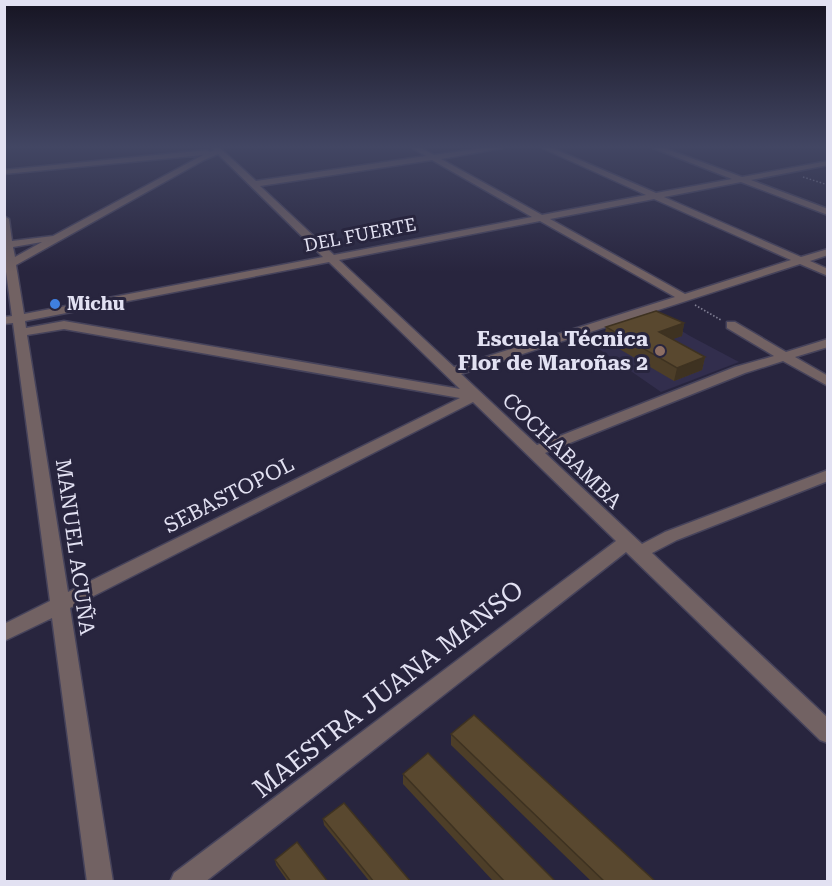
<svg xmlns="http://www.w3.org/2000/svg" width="832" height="886" viewBox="0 0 832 886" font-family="'Roboto Serif',serif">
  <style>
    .built { fill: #322e4d }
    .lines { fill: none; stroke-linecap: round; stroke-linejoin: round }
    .minor-casing { stroke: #46435b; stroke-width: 3 }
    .path { stroke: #828095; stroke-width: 1.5; stroke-dasharray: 1.5 2; stroke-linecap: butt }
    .minor { fill: #726263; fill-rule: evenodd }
    .wall { fill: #4d3e28 }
    .shaded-wall { fill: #3e3221 }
    .building { fill: #59482f; stroke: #3e3221; stroke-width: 1.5 }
    .shop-dot { fill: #3f7fe0; stroke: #28253e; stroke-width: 2 }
    .education-dot { fill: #8d6e63; stroke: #28253e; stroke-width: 2 }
    .labels { text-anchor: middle; stroke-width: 6; stroke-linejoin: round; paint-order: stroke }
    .far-street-label { font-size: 18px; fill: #e2e1f2; stroke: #28253e }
    .far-poi-label { font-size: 18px; font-weight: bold; fill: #e2e1f2; stroke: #28253e; text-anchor: start }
    .poi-label { font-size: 21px; font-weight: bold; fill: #e2e1f2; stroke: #28253e; text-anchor: end }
    .street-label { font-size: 21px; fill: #e2e1f2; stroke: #28253e }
    .near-street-label { font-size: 26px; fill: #e2e1f2; stroke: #28253e }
  </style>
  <rect width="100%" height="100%" fill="#28253e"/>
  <!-- built -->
  <path class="built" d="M657 316 690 336 739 362 661 392 586 340Z"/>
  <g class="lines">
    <!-- minor casing -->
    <g class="minor-casing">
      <path id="minor" d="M212 148H220L256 181 426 156 412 148H421L434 155 483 148H502L441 159 542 215 646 195 542 148H552L656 193 732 179 653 148H664L742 177 828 161V165L751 180 828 209V215L741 182 664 197 801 257 828 249V255L810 261 828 269V276L800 264 461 374 537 445 735 367 774 356 727 328V322H735L786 352 828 339V347L795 357 828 376V386L783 361 745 373 545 453 642 544 665 532 828 470V481L677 540 652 553 828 718V743L820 740 626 552 205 882H170L174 873 616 541 473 402 70 608 113 882H87L52 618 4 641V624L50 601 13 323 4 324V317L12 316 4 257V216L9 219 12 241 53 236 203 155 4 174V170L207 150 210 152 214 150ZM218 154 323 257 24 314 16 265 204 160ZM432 160 532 217 334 255 260 186ZM654 199 791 260 685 294 550 219ZM540 221 675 297 454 367 339 260ZM42 242 15 257 13 247ZM329 262 460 389 64 321 26 328 25 321ZM64 329 460 398 68 592 27 335Z"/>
    </g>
    <!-- path -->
    <g class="path">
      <path d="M803 177 828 185"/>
      <path d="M695 305 721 320"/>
    </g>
    <!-- minor -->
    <use href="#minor" class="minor"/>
  </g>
  <!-- wall -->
  <g class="wall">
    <path d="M684 323 682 336 672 339 705 357 702 370 674 381 604 340 606 327Z"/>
    <path d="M451 734 656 882H592L451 745Z"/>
    <path d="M403 774 556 882H494L403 784Z"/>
    <path d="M323 819 411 882H370L324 825Z"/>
    <path d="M275 860 328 882H288L276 865Z"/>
  </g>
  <!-- shaded-wall -->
  <g class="shaded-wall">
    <path d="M684 323 682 336 656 345 659 332Z"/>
    <path d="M705 357 702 370 674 381 677 368Z"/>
  </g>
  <!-- building -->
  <g class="building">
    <path d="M656 311 684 323 659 332 705 357 677 368 606 327Z"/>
    <path d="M474 715 656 882H605L451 734Z"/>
    <path d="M428 753 556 882H505L403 774Z"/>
    <path d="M344 803 411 882H374L323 819Z"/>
    <path d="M297 842 328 882H291L275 860Z"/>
  </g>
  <!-- sky -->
  <linearGradient id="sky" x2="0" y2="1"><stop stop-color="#161422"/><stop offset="0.54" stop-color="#424663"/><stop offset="1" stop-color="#424663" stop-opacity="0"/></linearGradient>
  <rect width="832" height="272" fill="url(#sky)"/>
  <!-- markers -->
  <circle class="shop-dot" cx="55" cy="304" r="6"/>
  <circle class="education-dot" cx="660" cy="351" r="6"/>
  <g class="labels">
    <!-- far-street labels -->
    <g class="far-street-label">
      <text transform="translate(360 235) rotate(-11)" y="6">DEL FUERTE</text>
    </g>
    <!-- far-poi labels -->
    <g class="far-poi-label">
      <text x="67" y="310">Michu</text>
    </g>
    <!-- poi labels -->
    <g class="poi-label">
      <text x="648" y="346">Escuela Técnica<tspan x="648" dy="24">Flor de Maroñas 2</tspan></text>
    </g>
    <!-- street labels -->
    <g class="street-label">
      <text transform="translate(562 451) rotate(44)" y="7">COCHABAMBA</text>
      <text transform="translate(229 495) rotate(-27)" y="7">SEBASTOPOL</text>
      <text transform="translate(75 547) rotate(82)" y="7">MANUEL ACUÑA</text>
    </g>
    <!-- near-street labels -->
    <g class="near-street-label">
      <text transform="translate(388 689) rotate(-38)" y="9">MAESTRA JUANA MANSO</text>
    </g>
  </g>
  <!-- border -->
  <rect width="832" height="886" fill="none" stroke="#e2e1f2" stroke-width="12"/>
</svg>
